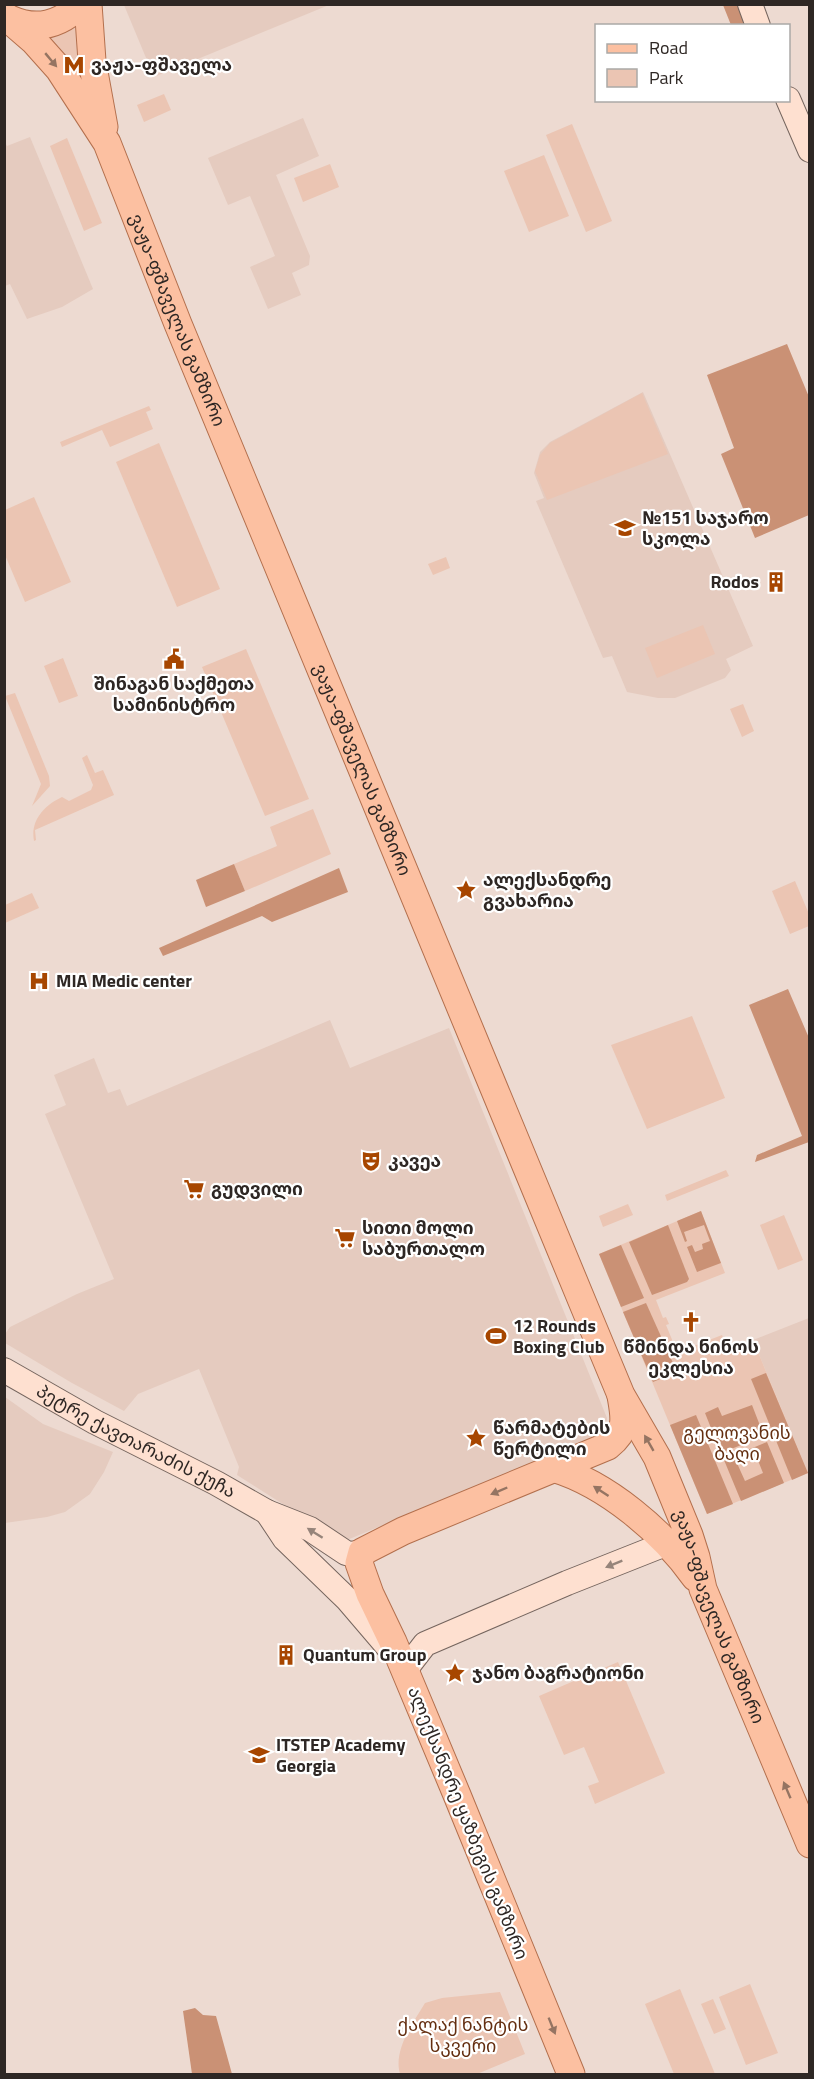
<svg xmlns="http://www.w3.org/2000/svg" width="814" height="2079" viewBox="0 0 814 2079" font-family="'Titillium Web','Noto Sans Georgian',sans-serif">
  <style>
    .built { fill: #e5cbbf }
    .green { fill: #ebc5b3 }
    .forest { fill: #ca9175 }
    .lines { fill: none; stroke-linecap: round; stroke-linejoin: round }
    .secondary-casing { stroke: #75655e; stroke-width: 26 }
    .primary-casing { stroke: #b36f4d; stroke-width: 29 }
    .secondary { stroke: #fee0d0; stroke-width: 24 }
    .primary { stroke: #fcc0a1; stroke-width: 27 }
    .oneway { fill: #957462 }
    .oneway2 { fill: #96847a }
    .labels { text-anchor: middle; stroke-width: 4.5; stroke-linejoin: round; paint-order: stroke }
    .poi-label { font-size: 18px; font-weight: bold; fill: #2e2724; stroke: #fff; text-anchor: start }
    .street-label { font-size: 18px; fill: #2e2724; stroke: #fff }
    .park-label { font-size: 18px; fill: #642e10; stroke: #fff }
  </style>
  <rect width="100%" height="100%" fill="#eddad1"/>
  <!-- built -->
  <g class="built">
    <path d="M124 5H329L154 77Z"/>
    <path d="M303 118 319 156 276 175 310 256 309 265 292 273 301 295 268 309 250 267 275 256 250 196 228 205 208 158Z"/>
    <path d="M30 137 93 289 62 307 27 319 10 284 5 286 4 141 7 146Z"/>
    <path d="M643 392 753 646 726 659 731 670 725 678 675 698H658L627 692 612 656 603 658 536 501 544 498 534 473 540 452 550 442Z"/>
    <path d="M330 1020 350 1068 449 1028 607 1418 606 1427 593 1438 347 1540 327 1532 237 1475 239 1467 199 1369 138 1394 124 1411 72 1383 5 1343V1334L10 1327 77 1294 114 1279 45 1114 66 1105 54 1075 94 1058 108 1093 120 1089 127 1106Z"/>
    <path d="M809 1318 810 1473H808L753 1340Z"/>
    <path d="M5 1397 43 1424 113 1452 104 1472 90 1494 65 1512 47 1517 5 1523Z"/>
  </g>
  <!-- green -->
  <g class="green">
    <path d="M75 22 77 43 91 102 42 34Z"/>
    <path d="M164 94 171 110 144 122 137 105Z"/>
    <path d="M572 124 612 221 586 232 546 135Z"/>
    <path d="M67 138 102 223 84 231 50 146Z"/>
    <path d="M544 155 569 216 529 232 504 171Z"/>
    <path d="M330 164 339 187 303 202 294 178Z"/>
    <path d="M642 393 668 454 547 500 535 471 540 455 550 443Z"/>
    <path d="M149 406 151 410 146 412 153 429 110 447 102 430 62 447 60 442Z"/>
    <path d="M159 443 220 589 177 607 116 462Z"/>
    <path d="M34 497 71 582 25 602 5 555V510Z"/>
    <path d="M446 557 450 568 433 575 428 564Z"/>
    <path d="M703 625 715 654 657 678 645 648Z"/>
    <path d="M246 649 309 799 265 816 202 667Z"/>
    <path d="M63 658 78 696 59 703 44 666Z"/>
    <path d="M15 693 49 776 50 786 32 806 41 784 5 696Z"/>
    <path d="M743 704 754 731 742 737 730 709Z"/>
    <path d="M87 755 95 773 103 770 114 795 35 830 36 840 34 841C30 820 45 805 62 797L69 801 91 790 93 785 82 758Z"/>
    <path d="M313 809 331 854 245 891 234 864 277 846 270 827Z"/>
    <path d="M795 881 809 914V926L790 934 772 891Z"/>
    <path d="M32 893 39 908 5 923V905Z"/>
    <path d="M692 1016 725 1098 647 1129 611 1045Z"/>
    <path d="M726 1170 729 1176 667 1201 665 1195Z"/>
    <path d="M628 1204 633 1215 603 1227 599 1216Z"/>
    <path d="M701 1211 725 1273 656 1300 663 1318 666 1317 669 1324 666 1325 673 1342 676 1341 681 1351 722 1335 728 1350 753 1340 808 1473 707 1514 599 1254Z"/>
    <path d="M784 1215 803 1260 778 1270 760 1225Z"/>
    <path d="M618 1662 665 1773 595 1804 588 1786 599 1782 584 1747 564 1755 539 1696Z"/>
    <path d="M750 1984 778 2053 746 2065 719 1997Z"/>
    <path d="M680 1989 715 2074H674L645 2004Z"/>
    <path d="M500 1992 525 2054 477 2074H400C393 2050 413 2023 425 2003L442 1998Z"/>
    <path d="M713 1999 726 2029 714 2034 701 2004Z"/>
  </g>
  <!-- forest -->
  <g class="forest">
    <path d="M723 5H742L750 25H731Z"/>
    <path d="M787 344 809 397V515L755 538 721 454 734 448 707 375Z"/>
    <path d="M234 864 245 891 206 907 196 880Z"/>
    <path d="M339 868 348 892 272 922 262 916 163 956 159 948Z"/>
    <path d="M788 989 809 1038V1142L755 1162 757 1155 802 1136 749 1005Z"/>
    <path d="M701 1211 721 1263 697 1272 687 1247 692 1245 695 1252 703 1249 702 1244 710 1241 704 1225 684 1232 687 1241 685 1242 677 1221Z"/>
    <path d="M668 1225 689 1279 687 1282 652 1295 629 1242Z"/>
    <path d="M621 1245 644 1298 621 1307 599 1254Z"/>
    <path d="M646 1303 677 1372 653 1382 623 1312Z"/>
    <path d="M766 1373 808 1473 792 1480 751 1379Z"/>
    <path d="M752 1405 764 1436 721 1453 705 1413 718 1407 722 1416Z"/>
    <path d="M696 1415 733 1504 707 1514 670 1425Z"/>
    <path d="M767 1442 784 1483 741 1501 724 1460 741 1453 743 1457 736 1461 745 1481 763 1473 755 1453 747 1456 745 1451Z"/>
    <path d="M195 2008 203 2015 216 2016 232 2074H192L183 2011Z"/>
  </g>
  <g class="lines">
    <!-- secondary casing -->
    <g class="secondary-casing">
      <g id="secondary">
        <path d="M750 4 758 26"/>
        <path d="M788 99 810 150"/>
        <path id="s1" d="M4 1370 95 1422 216 1483 267 1512 310 1529 346 1553 351 1554 362 1552"/>
        <path d="M267 1512 285 1539 348 1600 389 1648"/>
        <path d="M407 1675 408 1666 425 1644 567 1583 683 1537"/>
      </g>
    </g>
    <!-- primary casing -->
    <g class="primary-casing">
      <g id="primary">
        <path d="M88 4 92 61 104 127"/>
        <path id="s2" d="M4 15 34 41 59 69 107 143 178 324 584 1306 621 1395 657 1457 689 1535 696 1557 703 1589 810 1844"/>
        <path d="M10 19C37 31 60 25 81 4"/>
        <path d="M553 1468C607 1484 663 1532 695 1577"/>
        <path d="M571 2074 457 1795 393 1642 370 1594 359 1563 362 1552 403 1531 608 1446C628 1430 625 1419 621 1396"/>
      </g>
    </g>
    <!-- secondary -->
    <use href="#secondary" class="secondary"/>
    <!-- primary -->
    <use href="#primary" class="primary"/>
  </g>
  <!-- one-way arrows -->
  <defs><path id="oneway-solid" d="M-6-.8H1V-3.2L6.5 0L1 3.2V.8H-6Z" transform="scale(1.5)"/></defs>
  <g class="oneway">
    <use href="#oneway-solid" transform="translate(51 60) rotate(50)"/>
    <use href="#oneway-solid" transform="translate(649 1443) rotate(-120)"/>
    <use href="#oneway-solid" transform="translate(499 1491) rotate(157)"/>
    <use href="#oneway-solid" transform="translate(601 1491) rotate(-147)"/>
    <use href="#oneway-solid" transform="translate(787 1790) rotate(-113)"/>
    <use href="#oneway-solid" transform="translate(552 2026) rotate(68)"/>
  </g>
  <g class="oneway2">
    <use href="#oneway-solid" transform="translate(315 1533) rotate(-148)"/>
    <use href="#oneway-solid" transform="translate(614 1564) rotate(158)"/>
  </g>
  <!-- icons -->
  <defs>
    <g id="metro-bare" transform="scale(1.62)"><path d="M-5.5 5V-5H-3L0 0L3-5H5.5V5H3V-.5L0 4L-3-.5V5Z" fill="#a74600" stroke="#fff" stroke-width="2.5" paint-order="stroke"/></g>
    <g id="school-bare" transform="scale(1.62)"><path d="M0-5L7-2L0 1L-7-2ZM-4 1L0 2.5L4 1V4Q0 6-4 4Z" fill="#a74600" stroke="#fff" stroke-width="2.5" paint-order="stroke"/></g>
    <g id="building-bare" transform="scale(1.62)"><path d="M-4-6H4V6H1V3H-1V6H-4ZM-2.5-4.3h1.7v1.8h-1.7ZM.8-4.3h1.7v1.8H.8ZM-2.5-1h1.7V.8h-1.7ZM.8-1h1.7V.8H.8Z" fill="#a74600" stroke="#fff" stroke-width="2.5" paint-order="stroke"/></g>
    <g id="civic-bare" transform="scale(1.62)"><path d="M-.6-6.5H3V-4.5H.6V-3L4-1V1h2V6H-6V1h2V-1L-.6-3ZM-1.2 2.5V6h2.4V2.5Z" fill="#a74600" stroke="#fff" stroke-width="2.5" paint-order="stroke"/></g>
    <g id="sight-bare" transform="scale(1.62)"><path d="M0-6L1.8-2.2L6-1.7L2.9 1.2L3.7 5.4L0 3.3L-3.7 5.4L-2.9 1.2L-6-1.7L-1.8-2.2Z" fill="#a74600" stroke="#fff" stroke-width="2.5" paint-order="stroke"/></g>
    <g id="hospital-bare" transform="scale(1.62)"><path d="M-5-5h3v3.5h4V-5h3V5h-3V1.5h-4V5h-3Z" fill="#a74600" stroke="#fff" stroke-width="2.5" paint-order="stroke"/></g>
    <g id="theatre-bare" transform="scale(1.62)"><path d="M-5-5.5Q0-4 5-5.5V0Q5 5 0 6Q-5 5-5 0ZM-3.3-2.5H-1v1.5H-3.3ZM1-2.5H3.3v1.5H1ZM-2.8 1Q0 5.5 2.8 1Z" fill="#a74600" stroke="#fff" stroke-width="2.5" paint-order="stroke"/></g>
    <g id="supermarket-bare" transform="scale(1.62)"><path d="M-6-5.5h2.5l.6 2H6L4.5 2H-2.5L-4.4-4H-6ZM-1.5 3.2a1.3 1.3 0 1 0 .1 0ZM3 3.2a1.3 1.3 0 1 0 .1 0Z" fill="#a74600" stroke="#fff" stroke-width="2.5" paint-order="stroke"/></g>
    <g id="church-bare" transform="scale(1.62)"><path d="M-1.2-6h2.4v3.5h3.3v2.4h-3.3V6h-2.4V-.1h-3.3v-2.4h3.3Z" fill="#a74600" stroke="#fff" stroke-width="2.5" paint-order="stroke"/></g>
    <g id="stadium-bare" transform="scale(1.62)"><path d="M0-5a6.5 5 0 1 0 0 10a6.5 5 0 1 0 0-10ZM-3.5-1.8h7v3.6h-7Z" fill="#a74600" stroke="#fff" stroke-width="2.5" paint-order="stroke"/></g>
    <g id="university-bare" transform="scale(1.62)"><path d="M0-5L7-2L0 1L-7-2ZM-4 1L0 2.5L4 1V4Q0 6-4 4Z" fill="#a74600" stroke="#fff" stroke-width="2.5" paint-order="stroke"/></g>
  </defs>
  <g fill-rule="evenodd">
    <use href="#metro-bare" x="74" y="65"/>
    <use href="#school-bare" x="625" y="528"/>
    <use href="#building-bare" x="776" y="582"/>
    <use href="#civic-bare" x="174" y="659"/>
    <use href="#sight-bare" x="466" y="890"/>
    <use href="#hospital-bare" x="39" y="981"/>
    <use href="#theatre-bare" x="371" y="1161"/>
    <use href="#supermarket-bare" x="194" y="1189"/>
    <use href="#supermarket-bare" x="345" y="1238"/>
    <use href="#church-bare" x="691" y="1322"/>
    <use href="#stadium-bare" x="496" y="1336"/>
    <use href="#sight-bare" x="476" y="1438"/>
    <use href="#building-bare" x="286" y="1655"/>
    <use href="#sight-bare" x="455" y="1673"/>
    <use href="#university-bare" x="259" y="1755"/>
  </g>
  <g class="labels">
    <!-- poi labels -->
    <g class="poi-label">
      <text x="91" y="71">ვაჟა-ფშაველა</text>
      <text x="642" y="524">№151 საჯარო<tspan x="642" dy="21">სკოლა</tspan></text>
      <text x="759" y="588" text-anchor="end">Rodos</text>
      <text x="174" y="690" text-anchor="middle">შინაგან საქმეთა<tspan x="174" dy="21">სამინისტრო</tspan></text>
      <text x="483" y="886">ალექსანდრე<tspan x="483" dy="21">გვახარია</tspan></text>
      <text x="56" y="987">MIA Medic center</text>
      <text x="388" y="1167">კავეა</text>
      <text x="211" y="1195">გუდვილი</text>
      <text x="362" y="1234">სითი მოლი<tspan x="362" dy="21">საბურთალო</tspan></text>
      <text x="513" y="1332">12 Rounds<tspan x="513" dy="21">Boxing Club</tspan></text>
      <text x="691" y="1353" text-anchor="middle">წმინდა ნინოს<tspan x="691" dy="21">ეკლესია</tspan></text>
      <text x="493" y="1434">წარმატების<tspan x="493" dy="21">წერტილი</tspan></text>
      <text x="303" y="1661">Quantum Group</text>
      <text x="472" y="1679">ჯანო ბაგრატიონი</text>
      <text x="276" y="1751">ITSTEP Academy<tspan x="276" dy="21">Georgia</tspan></text>
    </g>
    <!-- street labels -->
    <g class="street-label">
      <text dy="6" stroke="none"><textPath href="#s2" startOffset="356">ვაჟა-ფშაველას გამზირი</textPath></text>
      <text dy="6" stroke="none"><textPath href="#s2" startOffset="842">ვაჟა-ფშაველას გამზირი</textPath></text>
      <text dy="6" stroke="none"><textPath href="#s1" startOffset="150">პეტრე ქავთარაძის ქუჩა</textPath></text>
      <text dy="6" stroke="none"><textPath href="#s2" startOffset="1762">ვაჟა-ფშაველას გამზირი</textPath></text>
      <text transform="translate(468 1823) rotate(68)" y="6">ალექსანდრე ყაზბეგის გამზირი</text>
    </g>
    <!-- park labels -->
    <g class="park-label">
      <text x="737" y="1439">გელოვანის<tspan x="737" dy="21">ბაღი</tspan></text>
      <text x="463" y="2031">ქალაქ ნანტის<tspan x="463" dy="21">სკვერი</tspan></text>
    </g>
  </g>
  <!-- border -->
  <rect width="814" height="2079" fill="none" stroke="#2e2724" stroke-width="12"/>
  <!-- legend -->
  <rect x="595" y="24" width="195" height="78" fill="#ffffff" stroke="#aba9a7" stroke-width="1.5"/>
  <rect x="607" y="44" width="30" height="9" fill="#fcc0a1" stroke="#aba9a7" stroke-width="1.5"/>
  <text x="649" y="54" font-size="18" fill="#2e2724">Road</text>
  <rect x="607" y="69" width="30" height="18" fill="#ebc5b3" stroke="#aba9a7" stroke-width="1.5"/>
  <text x="649" y="84" font-size="18" fill="#2e2724">Park</text>
</svg>
